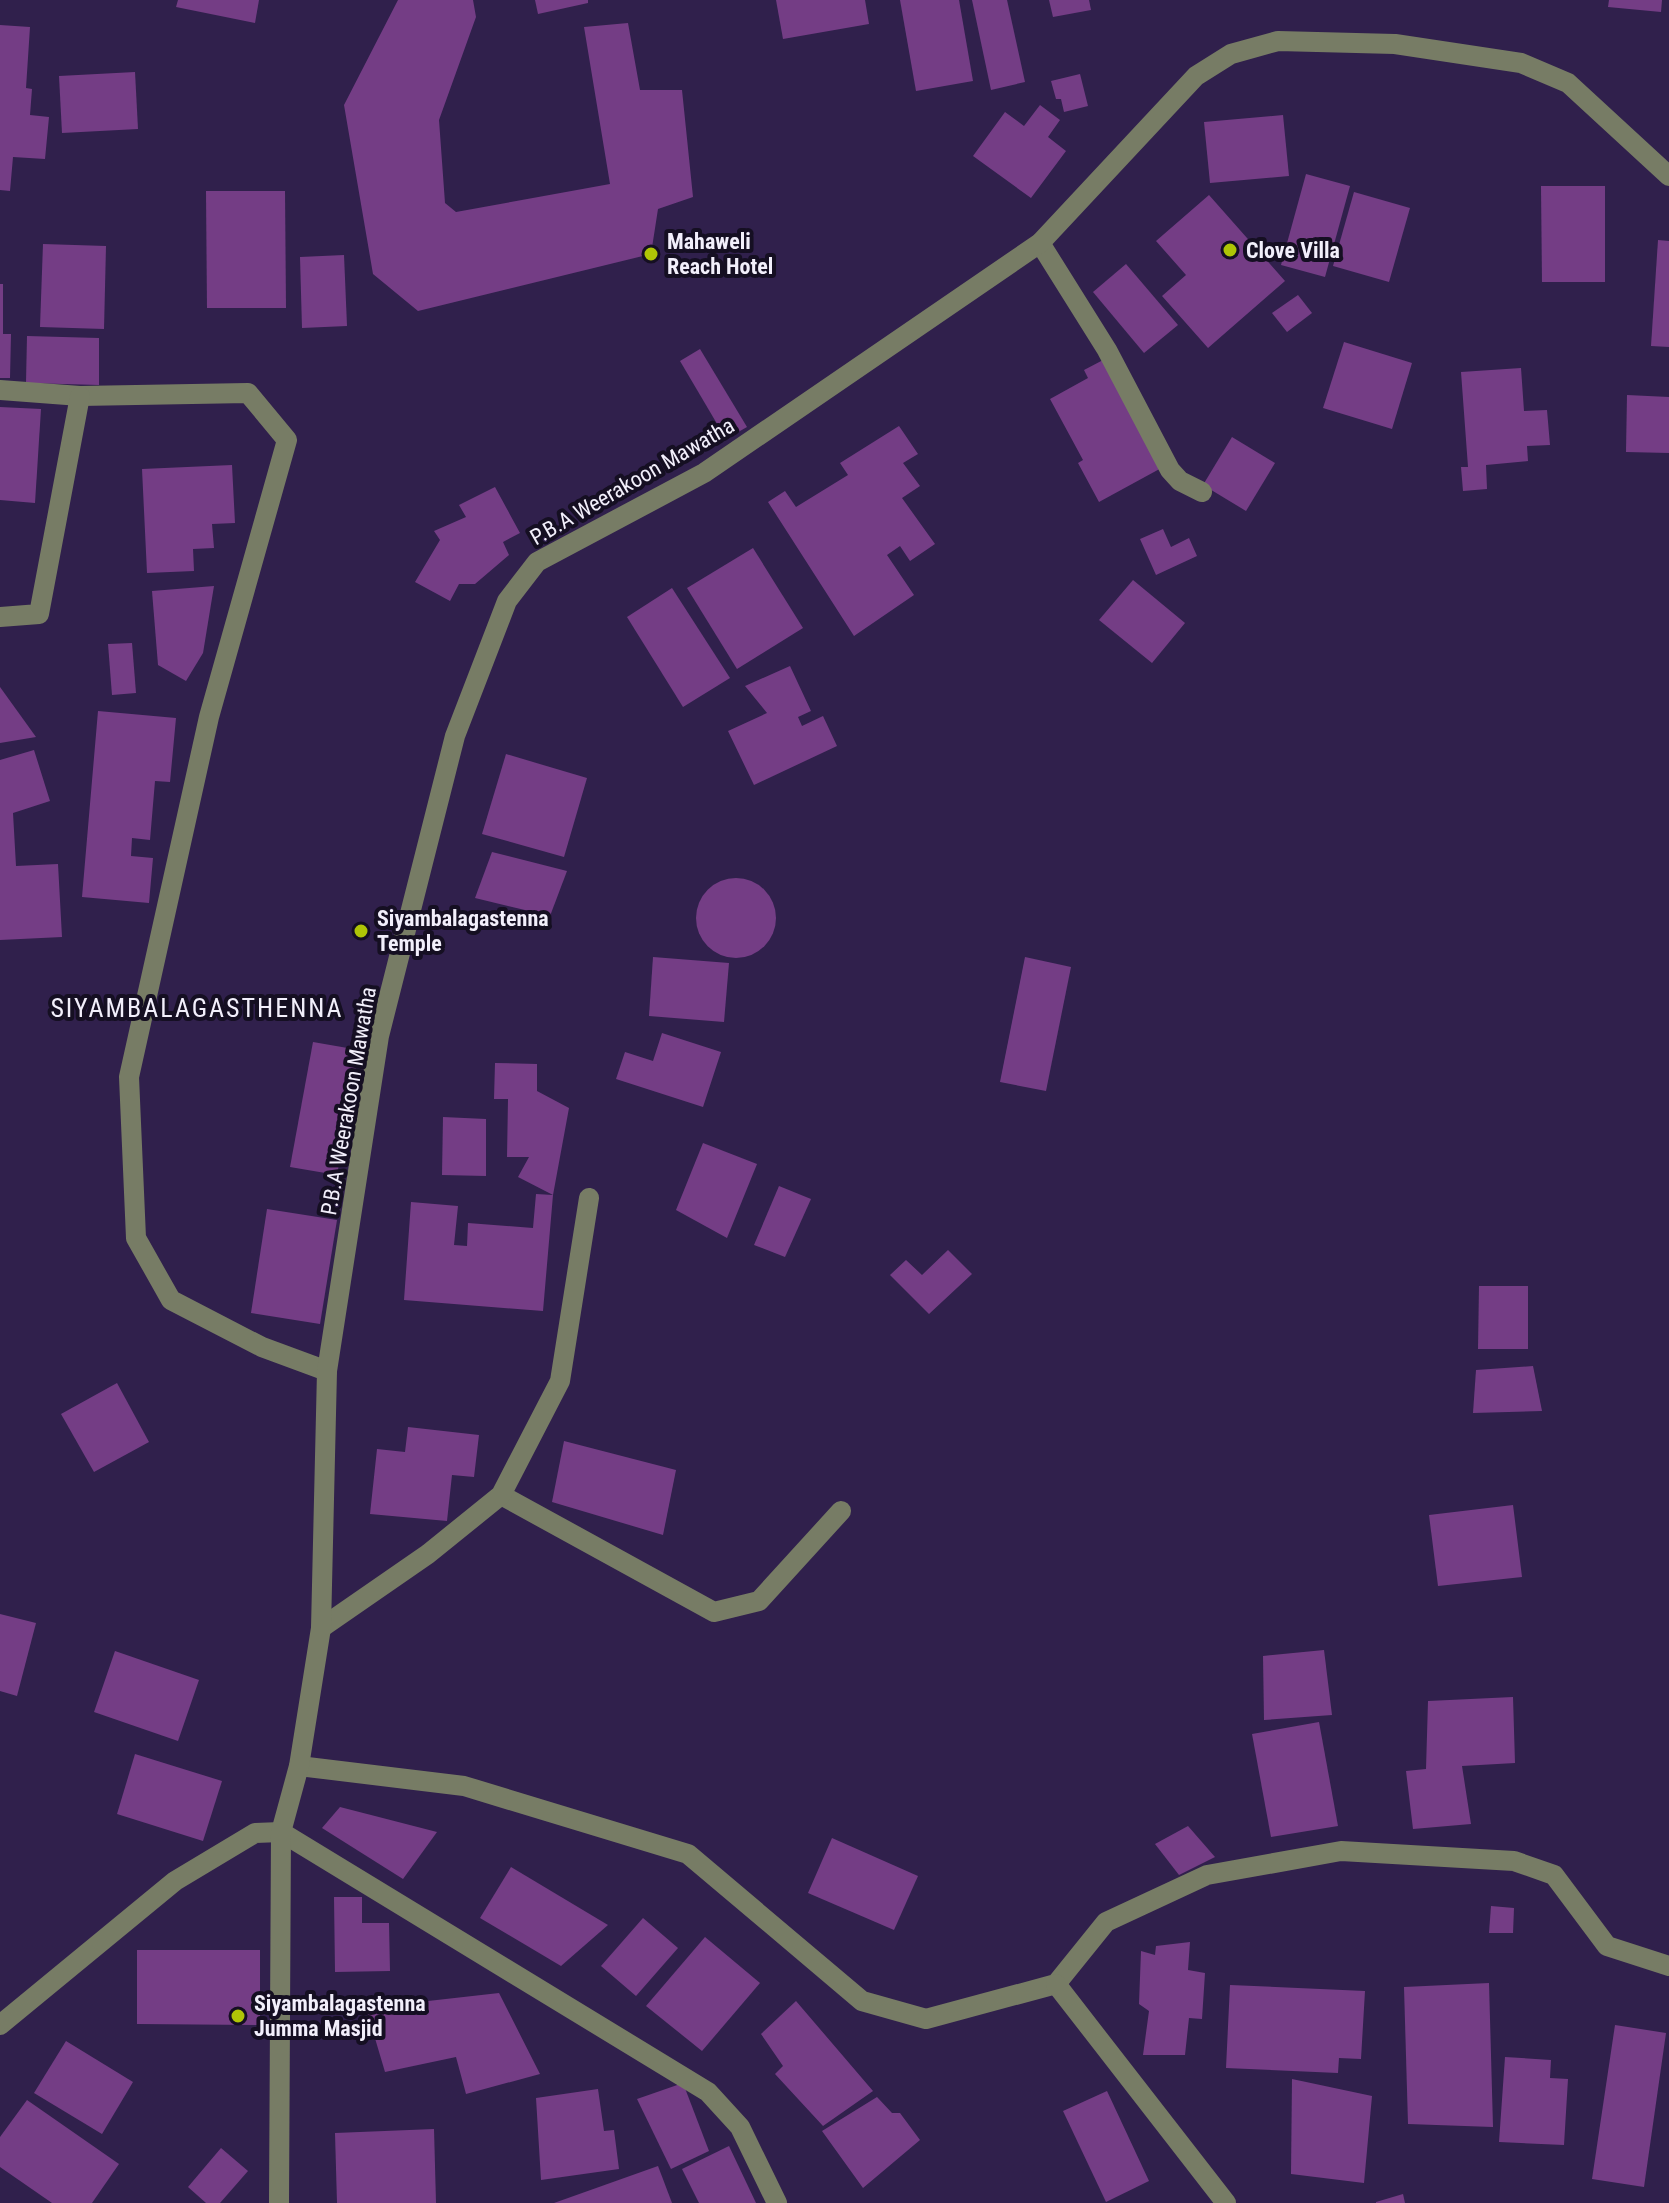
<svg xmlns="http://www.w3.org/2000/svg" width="1669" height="2203" viewBox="0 0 1669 2203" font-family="'Roboto Condensed',sans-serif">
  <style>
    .building { fill: #743d85 }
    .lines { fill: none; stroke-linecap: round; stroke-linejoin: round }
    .minor { stroke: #777c65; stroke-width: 20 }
    .poi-dot { fill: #afc506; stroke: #150f22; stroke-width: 3 }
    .labels { text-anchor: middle; stroke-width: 8; stroke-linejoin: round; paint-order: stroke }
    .poi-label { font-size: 22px; font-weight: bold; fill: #f2effb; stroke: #150f22; text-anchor: start }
    .street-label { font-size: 22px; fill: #f2effb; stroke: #150f22 }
    .quarter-label { font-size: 26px; letter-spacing: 2px; fill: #f2effb; stroke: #150f22 }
  </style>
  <rect width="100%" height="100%" fill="#30204c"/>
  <!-- building -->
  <g class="building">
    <path d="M178 0H259L255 23 176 7Z"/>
    <path d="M398 0H473L476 17 439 120 445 203 456 212 610 184 584 27 628 23 640 90H682L693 197 658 209 651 254 418 311 373 274 344 105Z"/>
    <path d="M535 0H588V3L538 14Z"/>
    <path d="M776 0H865L869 24 783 39Z"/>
    <path d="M900 0H959L973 81 916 91Z"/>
    <path d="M972 0H1007L1025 82 991 90Z"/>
    <path d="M1049 0H1089L1091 10 1053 17Z"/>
    <path d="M1609 0H1662L1661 12 1608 7Z"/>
    <path d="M0 25 30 27 26 88 32 89 30 115 49 117 45 159 13 157 10 191 0 190Z"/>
    <path d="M135 72 138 129 62 133 59 76Z"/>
    <path d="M1080 74 1088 106 1064 112 1061 99H1056L1051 81Z"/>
    <path d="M1040 105 1060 120 1048 137 1066 151 1031 198 973 156 1005 112 1024 126Z"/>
    <path d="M1283 115 1289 176 1210 183 1204 122Z"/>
    <path d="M1306 174 1350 186 1325 277 1281 265Z"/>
    <path d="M1541 186H1605V282H1542Z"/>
    <path d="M206 191H285L286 308H207Z"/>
    <path d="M1354 192 1410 208 1389 282 1333 266Z"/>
    <path d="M1209 195 1285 281 1208 348 1162 296 1186 275 1156 241Z"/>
    <path d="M1658 240 1669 241V347L1651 346Z"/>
    <path d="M43 244 106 246 104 329 40 327Z"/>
    <path d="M344 255 347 326 302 328 300 257Z"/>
    <path d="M1126 264 1178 325 1144 353 1093 292Z"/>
    <path d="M0 284H3V334H11L10 378H0Z"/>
    <path d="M1298 295 1312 313 1287 332 1272 313Z"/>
    <path d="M27 336 99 338V385L26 383Z"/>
    <path d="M1344 342 1412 363 1392 429 1323 408Z"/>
    <path d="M700 349 747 427 726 439 680 361Z"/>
    <path d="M1105 359 1165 466 1099 502 1078 463 1083 460 1050 399 1088 378 1084 370Z"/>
    <path d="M1521 368 1524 411 1547 410 1550 445 1527 446 1528 461 1486 465 1487 489 1463 491 1461 467H1468L1461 372Z"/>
    <path d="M1627 395 1669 397V453L1626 452Z"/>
    <path d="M0 407 41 409 35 503 0 500Z"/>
    <path d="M899 426 918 454 903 463 920 486 902 498 935 544 910 561 900 546 887 555 914 595 854 636 768 502 785 491 796 507 848 475 840 463Z"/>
    <path d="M1232 437 1275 463 1246 511 1203 485Z"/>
    <path d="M232 465 235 523 212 524 214 548 193 549 194 571 147 573 142 469Z"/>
    <path d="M495 487 520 533 503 542 509 555 475 584H459L450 601 415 582 440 540 434 531 466 517 459 505Z"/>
    <path d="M1163 529 1171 547 1189 538 1197 556 1156 575 1140 539Z"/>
    <path d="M753 548 803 628 737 669 687 588Z"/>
    <path d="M1133 580 1185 623 1152 663 1099 620Z"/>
    <path d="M214 586 203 653 186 681 158 665 152 591Z"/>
    <path d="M672 588 730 678 683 707 627 617Z"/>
    <path d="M132 643 136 693 112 695 108 644Z"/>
    <path d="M790 666 811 711 798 717 802 726 823 716 837 746 754 785 728 731 767 713 745 686Z"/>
    <path d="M0 687 36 737 0 743Z"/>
    <path d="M98 711 176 718 170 782 155 781 150 840 132 838 131 856 153 858 149 903 82 897Z"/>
    <path d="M34 750 50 801 13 813 16 866 58 864 62 937 0 940V760Z"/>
    <path d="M506 754 587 778 564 857 482 834Z"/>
    <path d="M492 852 567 871 550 916 475 898Z"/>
    <circle cx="736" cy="918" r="40"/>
    <path d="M653 957 729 963 724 1022 649 1016Z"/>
    <path d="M1025 957 1071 967 1046 1091 1000 1082Z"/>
    <path d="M662 1033 721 1052 703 1107 616 1079 625 1052 653 1061Z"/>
    <path d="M313 1042 359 1050 337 1175 290 1167Z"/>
    <path d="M495 1063 537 1064V1091L569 1108 553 1195 518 1177 529 1157H507L508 1099H494Z"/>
    <path d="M443 1117 486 1119V1176L442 1175Z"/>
    <path d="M703 1143 757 1164 727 1238 676 1210Z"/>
    <path d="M779 1186 811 1199 785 1257 754 1245Z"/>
    <path d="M536 1194 553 1195 543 1311 404 1300 411 1202 458 1206 454 1245 467 1246 468 1223 533 1228Z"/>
    <path d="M267 1209 337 1220 320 1324 251 1313Z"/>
    <path d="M948 1250 972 1274 929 1314 890 1275 906 1260 922 1275Z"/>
    <path d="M1479 1286H1528V1349H1478Z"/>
    <path d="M1533 1366 1542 1411 1473 1413 1476 1370Z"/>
    <path d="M117 1383 149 1442 94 1472 61 1414Z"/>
    <path d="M408 1427 479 1435 474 1477 452 1475 447 1521 370 1514 377 1449 405 1452Z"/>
    <path d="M564 1441 676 1470 663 1535 552 1502Z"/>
    <path d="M1513 1505 1522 1577 1438 1586 1429 1515Z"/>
    <path d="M0 1614 36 1623 17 1696 0 1691Z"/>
    <path d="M1324 1650 1332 1715 1264 1720 1263 1656Z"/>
    <path d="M115 1651 199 1680 178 1741 94 1712Z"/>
    <path d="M1513 1697 1515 1763 1462 1766 1471 1824 1413 1829 1406 1771 1426 1769 1428 1701Z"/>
    <path d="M1319 1722 1338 1826 1271 1837 1252 1734Z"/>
    <path d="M135 1754 222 1781 203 1841 117 1814Z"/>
    <path d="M340 1807 437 1832 403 1879 322 1828Z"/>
    <path d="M1188 1826 1215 1857 1179 1875 1155 1844Z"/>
    <path d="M832 1838 918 1876 894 1930 808 1893Z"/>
    <path d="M511 1867 608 1925 561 1966 480 1918Z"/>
    <path d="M334 1897H362V1923H389L390 1971 335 1972Z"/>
    <path d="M1491 1906 1514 1908 1513 1933H1489Z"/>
    <path d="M643 1918 678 1948 636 1996 601 1966Z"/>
    <path d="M705 1937 760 1983 702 2051 646 2006Z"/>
    <path d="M1190 1942 1188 1970 1205 1973 1202 2019 1189 2018 1185 2055H1143L1149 2011 1139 2004 1141 1951 1155 1955 1156 1946Z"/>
    <path d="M137 1950H260V2025L137 2024Z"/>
    <path d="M1489 1983 1493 2127 1408 2124 1404 1987Z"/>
    <path d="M1230 1985 1365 1991 1361 2059 1339 2058 1338 2073 1226 2068Z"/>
    <path d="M499 1993 540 2074 466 2094 456 2057 385 2072 366 2008Z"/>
    <path d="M796 2001 873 2091 823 2126 775 2074 783 2066 761 2034Z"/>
    <path d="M1615 2025 1666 2033 1644 2187 1592 2179Z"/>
    <path d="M66 2041 133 2082 102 2134 34 2093Z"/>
    <path d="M1505 2057 1551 2060 1550 2078 1568 2079 1564 2145 1499 2142Z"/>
    <path d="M1292 2079 1372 2096 1364 2183 1291 2174Z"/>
    <path d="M683 2083 709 2151 671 2169 637 2099Z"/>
    <path d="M598 2089 604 2131 614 2130 619 2169 541 2180 536 2098Z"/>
    <path d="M1107 2091 1149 2181 1106 2202 1063 2111Z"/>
    <path d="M877 2097 892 2113H900L920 2140 863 2188 822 2131Z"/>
    <path d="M27 2100 119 2164 92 2203H52L0 2167V2137Z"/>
    <path d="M434 2129 436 2203H337L335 2133Z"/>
    <path d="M729 2146 756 2203H699L682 2169Z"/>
    <path d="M221 2148 248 2171 220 2203H206L188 2187Z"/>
    <path d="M658 2166 672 2203H554Z"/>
    <path d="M1403 2194 1405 2203H1376V2202Z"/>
  </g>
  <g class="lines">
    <!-- minor -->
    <g class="minor">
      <path d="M1040 243 1107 350 1170 470 1180 481 1202 492"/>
      <path d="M0 390 80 396 248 393 287 440 209 717 129 1077 136 1238 171 1300 262 1347 327 1371"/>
      <path d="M0 617 39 614 80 396"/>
      <path d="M501 1495 714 1612 759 1601 841 1511"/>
      <path d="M321 1628 428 1554 501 1495 560 1381 589 1198"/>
      <path d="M299 1766 464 1786 688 1854 862 2001 926 2019 1056 1984 1106 1922 1207 1875 1341 1851 1514 1861 1554 1875 1607 1946 1669 1966"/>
      <path d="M1056 1984 1226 2203"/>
      <path d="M0 2025 175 1881 255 1833 281 1832 708 2092 740 2127 777 2203"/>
      <path d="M279 2203 281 1832 299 1766 321 1628 327 1371 379 1036 455 736 507 601 537 562 704 473 1040 243 1196 76 1231 54 1278 41 1395 44 1521 63 1568 83 1669 176"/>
    </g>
  </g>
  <!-- markers -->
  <g class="poi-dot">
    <circle cx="1230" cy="250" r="8"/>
    <circle cx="651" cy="254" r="8"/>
    <circle cx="361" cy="931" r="8"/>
    <circle cx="238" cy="2016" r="8"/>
  </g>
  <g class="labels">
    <!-- poi labels -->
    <g class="poi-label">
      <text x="667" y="249">Mahaweli<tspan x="667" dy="25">Reach Hotel</tspan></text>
      <text x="1246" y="258">Clove Villa</text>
      <text x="377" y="926">Siyambalagastenna<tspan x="377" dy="25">Temple</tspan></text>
      <text x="254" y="2011">Siyambalagastenna<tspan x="254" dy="25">Jumma Masjid</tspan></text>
    </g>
    <!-- street labels -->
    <g class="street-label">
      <text transform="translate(632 481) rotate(-30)" y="8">P.B.A Weerakoon Mawatha</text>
      <text transform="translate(348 1101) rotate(-80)" y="8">P.B.A Weerakoon Mawatha</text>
    </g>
    <!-- quarter labels -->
    <g class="quarter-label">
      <text x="197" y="1017">SIYAMBALAGASTHENNA</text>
    </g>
  </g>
</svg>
